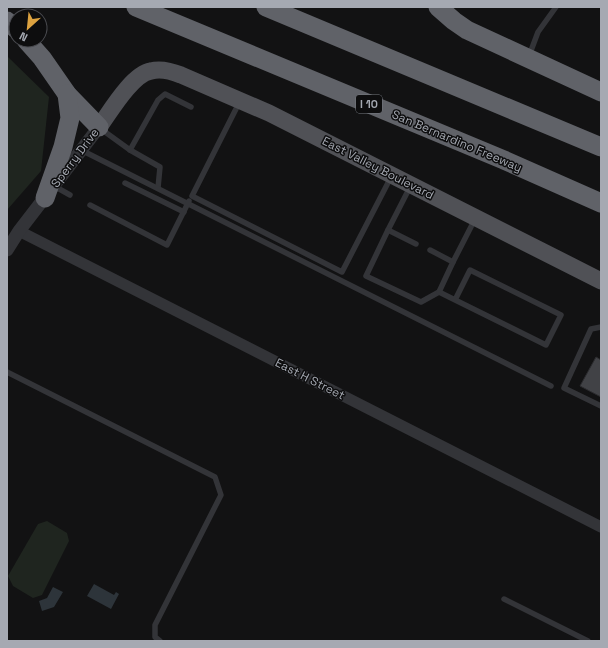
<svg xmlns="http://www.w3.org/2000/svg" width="608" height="648" viewBox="0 0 608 648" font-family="'Space Grotesk',sans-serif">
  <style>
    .green { fill: #1f251f }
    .water { fill: #2d343a }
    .building { fill: #414246; stroke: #2c2c2f }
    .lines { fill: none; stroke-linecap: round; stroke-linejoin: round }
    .service { stroke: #333438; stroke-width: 5.5 }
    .minor { stroke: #333438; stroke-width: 11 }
    .tertiary { stroke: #333438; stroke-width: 13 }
    .primary { stroke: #505156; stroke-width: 17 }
    .motorway { stroke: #606268; stroke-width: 19 }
    .labels { text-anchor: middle; stroke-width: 3; stroke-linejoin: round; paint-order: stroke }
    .shield { fill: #0d0d0e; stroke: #777a81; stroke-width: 1 }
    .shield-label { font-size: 11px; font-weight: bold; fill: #a5a9b2 }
    .street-label { font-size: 12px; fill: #a5a9b2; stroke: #0d0d0e }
  </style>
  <rect width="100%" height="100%" fill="#121213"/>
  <!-- green -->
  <g class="green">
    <path d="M7 56 49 97 41 171 7 210Z"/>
    <path d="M47 521 67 533 69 541 42 595 33 598 13 586 8 576 38 524Z"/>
  </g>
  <!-- water -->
  <g class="water">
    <path d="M94 584 114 595 116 592 119 594 111 609 87 596Z"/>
    <path d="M53 587 63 592 54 607 42 611 39 601 47 598Z"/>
  </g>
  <!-- building -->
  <path class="building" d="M596 357 601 360V397L580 386Z"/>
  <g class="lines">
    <!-- service -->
    <g class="service">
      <path d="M529 56 538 32 556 7"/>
      <path d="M239 103 192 196 342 272 391 177"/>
      <path d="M101 129 130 150 160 167 158 188"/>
      <path d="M81 150 551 386"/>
      <path d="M130 150 158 100 165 94 191 107"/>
      <path d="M125 183 184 212"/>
      <path d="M54 186 70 195"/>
      <path d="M410 187 388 230 416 244"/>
      <path d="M90 205 167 245 189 201"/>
      <path d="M388 230 366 276 421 302 439 292"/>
      <path d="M430 250 453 262 439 292 546 345 561 315 470 270 455 300"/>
      <path d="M453 262 475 219"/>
      <path d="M601 327 591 329 564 388 601 406"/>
      <path d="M7 372 215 477 221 495 155 625V637L160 641"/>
      <path d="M504 599 588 641"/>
    </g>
    <!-- minor -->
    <path class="minor" d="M19 231 601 527"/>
    <!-- tertiary -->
    <path class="tertiary" d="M7 250 19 231 99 127"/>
    <!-- primary -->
    <path class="primary" d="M99 127C110 112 132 74 151 71 161 68 171 71 181 75L269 113 601 281"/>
    <!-- motorway -->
    <g class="motorway">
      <path d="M136 7 504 160 601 203"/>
      <path d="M266 7 601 147"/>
      <path d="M438 7 454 21 467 30 601 92"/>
      <path d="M7 21 16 29"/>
      <path d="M26 40 42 58 67 94 99 127"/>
      <path d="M45 198 63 147 70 118 67 94"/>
    </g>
  </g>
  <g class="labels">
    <!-- shield labels -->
    <rect class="shield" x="356" y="95" width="26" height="18" rx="3"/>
    <g class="shield-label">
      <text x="369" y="108">I 10</text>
    </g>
    <!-- street labels -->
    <g class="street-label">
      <text transform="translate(457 141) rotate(23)" y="4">San Bernardino Freeway</text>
      <text transform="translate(75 158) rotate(-53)" y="4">Sperry Drive</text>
      <text transform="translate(378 168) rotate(27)" y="4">East Valley Boulevard</text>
      <text transform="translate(310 379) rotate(27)" y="4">East H Street</text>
    </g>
  </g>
  <!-- border -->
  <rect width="608" height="648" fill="none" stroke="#a5a9b2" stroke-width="16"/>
  <!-- north arrow -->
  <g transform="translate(28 28) rotate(207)"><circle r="19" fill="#0d0d0e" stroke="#4a4b50"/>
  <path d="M0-3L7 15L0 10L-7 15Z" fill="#dca240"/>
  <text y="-6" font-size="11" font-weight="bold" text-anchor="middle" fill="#a5a9b2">N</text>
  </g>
</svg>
